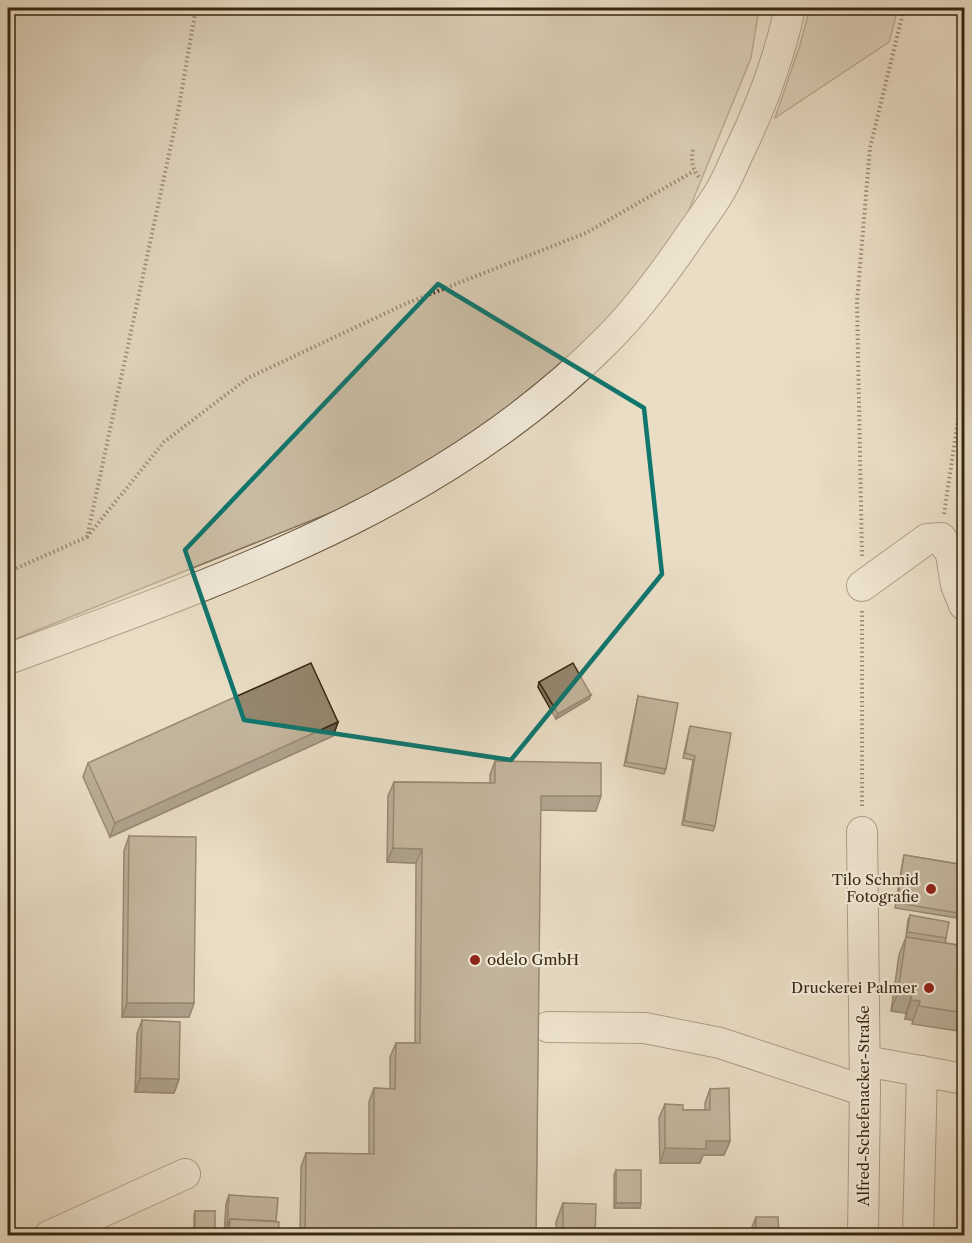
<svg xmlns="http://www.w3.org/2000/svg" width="972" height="1243" viewBox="0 0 972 1243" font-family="'Libre Caslon Text',serif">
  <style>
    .green { fill: #cbbea6; stroke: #82725a; stroke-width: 1.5 }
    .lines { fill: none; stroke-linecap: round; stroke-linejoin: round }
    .minor-casing { stroke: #64543c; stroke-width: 32 }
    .path { stroke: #38270f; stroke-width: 4; stroke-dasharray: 1.5 3; stroke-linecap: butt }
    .minor { stroke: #f1e9d9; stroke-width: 30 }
    .wall { fill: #7f735f; stroke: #38270f; stroke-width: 1.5 }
    .shaded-wall { fill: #685e4d; stroke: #38270f; stroke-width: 1.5 }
    .building { fill: #94866e; stroke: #38270f; stroke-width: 1.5 }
    .marked { fill: none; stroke: #0f766e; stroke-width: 4.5; stroke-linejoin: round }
    .poi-dot { fill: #8f2418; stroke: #f1e9d9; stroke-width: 2 }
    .labels { text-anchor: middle; stroke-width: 4.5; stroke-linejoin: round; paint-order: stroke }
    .poi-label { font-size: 15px; fill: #38270f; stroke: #f1e9d9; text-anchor: end }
    .street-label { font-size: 15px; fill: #38270f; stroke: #f1e9d9 }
  </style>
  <rect width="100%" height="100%" fill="#e9ddc5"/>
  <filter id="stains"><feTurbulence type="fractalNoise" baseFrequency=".00333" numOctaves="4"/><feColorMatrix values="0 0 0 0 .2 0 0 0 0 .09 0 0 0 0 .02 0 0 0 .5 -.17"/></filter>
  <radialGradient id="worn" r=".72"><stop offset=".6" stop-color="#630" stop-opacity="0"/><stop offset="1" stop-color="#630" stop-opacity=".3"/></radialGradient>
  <!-- green -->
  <g class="green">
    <path d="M8 8H759L751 58 684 222 600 331 459 447 390 489 8 642Z"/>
    <path d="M810 8H898L889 42 775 118 800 45Z"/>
  </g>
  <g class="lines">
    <!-- minor casing -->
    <g class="minor-casing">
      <g id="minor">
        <path d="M862 586 927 539 941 538 951 554 956 585 964 605"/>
        <path d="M8 659C223 579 444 506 609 338 639 308 665 272 689 237 699 222 710 208 719 193 727 180 732 167 738 154 761 107 779 59 790 8"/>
        <path d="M862 832 865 1091 863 1236"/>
        <path d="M548 1027 645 1028 720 1043 865 1091"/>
        <path d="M865 1061 964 1079"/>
        <path d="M49 1236 185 1174"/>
        <path d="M918 1236 922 1071"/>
      </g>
    </g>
    <!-- path -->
    <g class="path">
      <path d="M693 150C691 160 692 169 699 177"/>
      <path d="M944 514 958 420 961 298 959 194 962 69 964 48"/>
      <path d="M87 537 164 442 248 378 405 304 586 233 694 171"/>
      <path d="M862 556 857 302 870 148 904 8"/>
      <path d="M8 572 87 537 178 112 196 8"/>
      <path d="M862 611V808"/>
    </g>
    <!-- minor -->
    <use href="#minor" class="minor"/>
  </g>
  <!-- wall -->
  <g class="wall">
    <path d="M539 682 589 699 556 719 538 687Z"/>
    <path d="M638 696 666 769 664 774 624 766Z"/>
    <path d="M338 722 333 736 110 837 83 777 88 763Z"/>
    <path d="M690 726 715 826 713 831 682 825 693 760 683 758Z"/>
    <path d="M495 761 596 811 540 810 536 1236H300L301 1167 306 1153 369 1154V1102L374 1088 390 1089V1057L396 1043H415L416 863 387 862 388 796 394 782 490 783V775Z"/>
    <path d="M129 836 194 1003 189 1017H122L124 851Z"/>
    <path d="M904 855 964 865V919L895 908 903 860Z"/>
    <path d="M910 915 946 938 945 943 964 946V1032L912 1024 913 1020 905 1019 906 1013 891 1011 899 955 906 937 908 920Z"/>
    <path d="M142 1020 179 1079 174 1093 135 1092 137 1034Z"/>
    <path d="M710 1089 730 1141 724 1155H703L700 1163H660L659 1118 665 1104 683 1110H705V1103Z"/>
    <path d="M616 1170 640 1208H614V1175Z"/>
    <path d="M229 1195 276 1221 278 1236H224L226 1204Z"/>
    <path d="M563 1203 595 1236H556V1222Z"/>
    <path d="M195 1211H215L194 1235V1216Z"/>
    <path d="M756 1217 779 1236H753L752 1227Z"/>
  </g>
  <!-- shaded-wall -->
  <g class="shaded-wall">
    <path d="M591 695 589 699 556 719 558 714Z"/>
    <path d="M338 722 333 736 110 837 115 823Z"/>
    <path d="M541 796H601L596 811 535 810Z"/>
    <path d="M393 848 422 849 416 863 387 862Z"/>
    <path d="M898 992 912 994 906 1013 891 1011Z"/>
    <path d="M911 1000 920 1001 913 1020 905 1019Z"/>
    <path d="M127 1003H194L189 1017H122Z"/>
    <path d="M140 1078 179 1079 174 1093 135 1092Z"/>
    <path d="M706 1141H730L724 1155H703L700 1163H660L665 1148Z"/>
    <path d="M616 1203H641L640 1208H614Z"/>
    <path d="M195 1231H215L214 1236 194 1235Z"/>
  </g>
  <!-- building -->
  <g class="building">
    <path d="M311 663 338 722 115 823 88 763Z"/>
    <path d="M573 663 591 695 558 714 539 682Z"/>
    <path d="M638 696 678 703 666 769 626 762Z"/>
    <path d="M690 726 731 733 715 826 684 821 695 756 685 753Z"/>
    <path d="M495 761 601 763V796H541L536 1236H305L306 1153 374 1154V1088L395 1089 396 1043H420L422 849 393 848 394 782 495 783Z"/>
    <path d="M129 836 196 837 194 1003H127Z"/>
    <path d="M904 855 964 865V914L897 903Z"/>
    <path d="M910 915 949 922 946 938 907 932Z"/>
    <path d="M906 937 964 946V1013L919 1006 920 1001 911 1000 912 994 898 992Z"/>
    <path d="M142 1020 180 1022 179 1079 140 1078Z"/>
    <path d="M729 1088 730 1141H706V1149L665 1148V1104L683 1105V1110H710V1089Z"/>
    <rect x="616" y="1170" width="25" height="33"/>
    <path d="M229 1195 278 1198 276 1221 230 1219 227 1228Z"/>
    <path d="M563 1203 596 1204 595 1236H563Z"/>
    <rect x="195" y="1211" width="20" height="20"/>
    <path d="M756 1217H778L779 1236H756Z"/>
    <path d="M230 1219 279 1222 278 1236H229Z"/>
  </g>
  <!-- marked area -->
  <path d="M0 0H972V1243H0ZM438 284 644 408 662 574 511 760 244 720 185 550Z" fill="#e9ddc5" fill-opacity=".55" fill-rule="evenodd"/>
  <path class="marked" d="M438 284 644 408 662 574 511 760 244 720 185 550Z"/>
  <!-- markers -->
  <g class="poi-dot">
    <circle cx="931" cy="889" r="6"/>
    <circle cx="475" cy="960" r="6"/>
    <circle cx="929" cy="988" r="6"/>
  </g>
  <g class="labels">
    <!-- poi labels -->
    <g class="poi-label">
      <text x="919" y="885">Tilo Schmid<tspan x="919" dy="17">Fotografie</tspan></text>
      <text x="487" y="965" text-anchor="start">odelo GmbH</text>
      <text x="917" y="993">Druckerei Palmer</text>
    </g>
    <!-- street labels -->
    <g class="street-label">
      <text transform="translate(864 1106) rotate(-90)" y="5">Alfred-Schefenacker-Straße</text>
    </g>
  </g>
  <!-- margin -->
  <rect width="972" height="1243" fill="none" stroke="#e9ddc5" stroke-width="30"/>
  <rect x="9" y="9" width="954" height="1225" fill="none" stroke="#38270f" stroke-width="3"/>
  <rect x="15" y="15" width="942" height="1213" fill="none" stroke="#38270f" stroke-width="1.5"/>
  <rect width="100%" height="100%" filter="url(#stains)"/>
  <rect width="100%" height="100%" fill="url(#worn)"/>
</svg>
